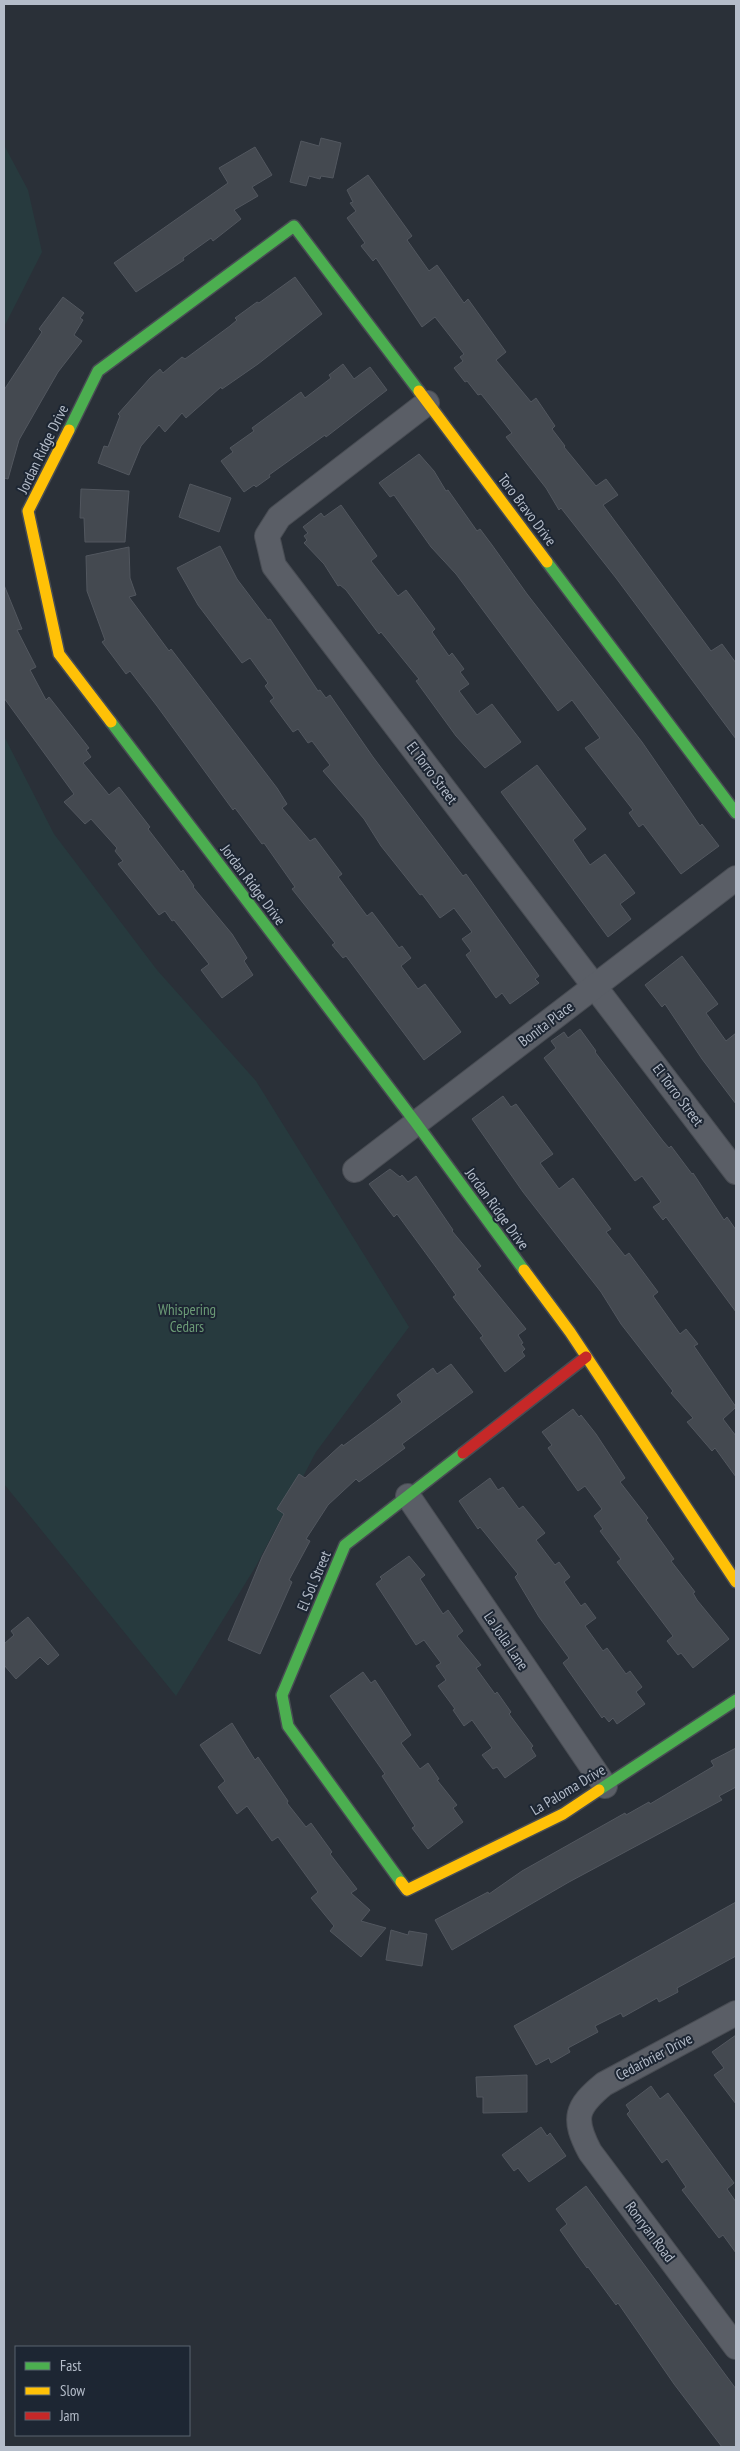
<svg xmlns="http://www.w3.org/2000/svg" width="740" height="2451" viewBox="0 0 740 2451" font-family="'PT Sans Narrow',sans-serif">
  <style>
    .green { fill: #273a3e }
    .building { fill: #444950; stroke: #52575f }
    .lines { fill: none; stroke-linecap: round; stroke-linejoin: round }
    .street-casing { stroke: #484c53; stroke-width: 26 }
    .fast-casing { stroke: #484c53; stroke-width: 14 }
    .slow-casing { stroke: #484c53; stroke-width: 14 }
    .jam-casing { stroke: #484c53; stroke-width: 14 }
    .street { stroke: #5a5e66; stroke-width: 24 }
    .fast { stroke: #4caf50; stroke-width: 11 }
    .slow { stroke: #ffc107; stroke-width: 11 }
    .jam { stroke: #c62828; stroke-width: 11 }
    .labels { text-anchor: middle; stroke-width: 4; stroke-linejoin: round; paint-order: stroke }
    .street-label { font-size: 15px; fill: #b4bcc9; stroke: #1d2633 }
    .park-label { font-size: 15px; fill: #6b9a76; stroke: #1d2633 }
  </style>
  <rect width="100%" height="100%" fill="#2a3038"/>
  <!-- green -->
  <g class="green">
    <path d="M4 145 28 190 42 252 4 327Z"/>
    <path d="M4 736 54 834 157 970 256 1081 409 1327 316 1452 256 1566 176 1696 4 1484Z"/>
  </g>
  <!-- building -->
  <g class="building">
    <path d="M321 138 341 143 333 178 321 176 320 179 309 176 306 186 290 182 301 141 319 146Z"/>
    <path d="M255 147 272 175 252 187 258 196 234 210 241 219 213 241 211 238 183 258 184 260 136 292 114 263 228 183 219 168Z"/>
    <path d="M368 175 412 236 407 240 429 271 437 265 464 303 468 299 506 352 496 360 531 402 536 398 555 426 552 429 565 446 564 447 596 486 606 479 618 495 603 505 711 651 722 644 736 663V739L616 578 561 508 559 510 546 488 506 437 512 433 498 415 481 394 478 395 467 381 465 382 454 368 463 361 460 357 464 354 435 317 422 327 376 258 373 261 361 246 365 243 347 218 356 211 350 203 353 202 347 190Z"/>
    <path d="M295 277 322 314 258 364 222 389 221 387 186 418 182 413 165 432 159 425 141 446 129 475 98 463 104 446 108 447 120 416 118 414 150 378 160 369 163 373 182 357 185 359 230 326 237 320 235 318 257 302 259 303Z"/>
    <path d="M63 297 84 313 80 318 83 320 74 335 82 341 58 372 43 398 19 440 8 479 4 478V390L42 332 39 329Z"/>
    <path d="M343 364 354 379 370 367 387 390 326 437 325 435 269 475 270 477 256 487 254 485 244 492 221 461 233 452 230 448 254 431 252 428 301 392 305 398 331 378 329 375Z"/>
    <path d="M419 454 434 471 446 491 448 490 477 531 480 529 492 545 527 594 642 742 700 826 702 824 719 846 681 874 643 824 639 827 629 813 633 810 585 748 600 738 572 700 558 711 456 574 431 547 394 495 390 497 379 483Z"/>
    <path d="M190 484 231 498 219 532 179 517Z"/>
    <path d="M81 489 129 491 125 542H85L84 518H80Z"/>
    <path d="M341 505 377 556 371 561 398 596 406 590 435 629 432 632 449 656 452 653 464 669 460 672 469 684 459 691 477 715 492 704 521 742 485 768 456 736 416 681 419 679 381 632 379 634 346 590 340 585 338 586 324 564 304 543 307 540 304 536 308 533 303 527 321 513 324 517Z"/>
    <path d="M220 546 237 579 268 620 270 619 318 691 320 690 326 698 330 695 373 757 463 876 466 874 539 976 535 979 539 983 510 1004 502 993 496 998 466 955 471 951 462 939 472 932 454 908 440 918 422 894 420 895 381 846 364 819 323 771 330 765 312 741 308 743 298 729 293 732 270 701 274 698 265 686 268 683 250 658 242 663 198 605 177 568Z"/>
    <path d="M129 547 130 578 136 595 129 597 169 651 171 649 277 788 287 804 282 808 310 841 315 838 342 874 338 877 367 916 372 912 399 948 402 946 411 958 401 966 418 989 425 984 461 1032 424 1060 346 956 343 958 332 945 335 943 292 889 295 887 264 843 262 844 235 808 233 810 157 706 130 671 126 674 102 642 105 640 87 591 86 556Z"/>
    <path d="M4 585 22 629 17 630 36 667 30 670 46 700 49 697 89 748 86 750 91 757 83 763 109 795 119 787 150 827 148 829 181 872 183 870 194 886 193 887 232 934 247 958 244 961 253 975 222 998 201 970 209 964 174 920 172 921 165 911 159 915 118 864 123 861 115 851 117 848 91 819 85 824 64 802 74 794 4 698Z"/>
    <path d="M537 765 586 829 573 840 590 865 605 854 635 893 620 904 631 919 608 937 501 792Z"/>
    <path d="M682 956 718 1004 706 1013 726 1041 736 1033V1104L702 1059 665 1004 662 1007 645 985Z"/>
    <path d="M580 1029 596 1051 595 1052 663 1141 669 1148 671 1146 692 1174 693 1173 724 1220 727 1217 736 1230V1312L666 1217 663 1220 653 1207 661 1202 642 1176 635 1181 544 1058 556 1048 551 1041 564 1032 568 1038Z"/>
    <path d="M503 1096 511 1107 516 1104 553 1154 540 1163 559 1189 573 1178 611 1229 606 1232 625 1256 629 1253 658 1292 653 1296 680 1334 686 1329 698 1344 694 1346 736 1407 723 1419 736 1436V1477L715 1448 712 1451 687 1422 693 1418 671 1393 673 1391 621 1324 601 1292 523 1192 472 1119Z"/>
    <path d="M390 1169 400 1177 402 1175 408 1182 416 1176 453 1230 452 1231 481 1266 477 1269 526 1329 518 1335 523 1343 521 1344 525 1349 522 1352 525 1356 505 1372 480 1338 483 1336 453 1297 456 1295 441 1274 397 1214 394 1217 369 1184Z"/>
    <path d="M451 1364 473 1392 402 1444 405 1448 359 1482 356 1479 328 1505 306 1539 310 1541 289 1580 292 1582 260 1654 228 1640 262 1557 284 1514 277 1509 299 1474 305 1478 342 1444 343 1446 389 1412 402 1402 397 1395 433 1368 437 1374Z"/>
    <path d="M573 1409 579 1417 581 1415 596 1434 625 1478 620 1482 648 1518 646 1520 674 1559 671 1561 695 1592 693 1593 697 1600 729 1639 693 1668 681 1653 678 1655 667 1641 673 1636 617 1562 621 1559 600 1531 603 1529 594 1516 602 1509 585 1486 578 1491 548 1448 552 1445 542 1432Z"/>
    <path d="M490 1478 498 1490 503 1487 519 1509 523 1506 545 1533 536 1540 555 1565 559 1562 570 1577 564 1582 581 1606 585 1603 596 1618 585 1626 603 1651 607 1648 626 1674 630 1671 642 1687 636 1692 645 1704 617 1724 613 1718 609 1722 604 1716 602 1718 582 1690 563 1663 569 1658 539 1617 515 1577 518 1574 480 1527 478 1529 459 1501Z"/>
    <path d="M409 1556 425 1575 420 1579 443 1614 448 1610 463 1631 457 1636 481 1665 476 1668 495 1694 497 1692 511 1712 509 1714 533 1746 531 1748 536 1756 505 1778 497 1767 493 1769 482 1755 492 1748 472 1720 464 1726 453 1710 455 1709 438 1686 446 1680 436 1666 441 1663 424 1640 416 1645 376 1584 382 1579 380 1577Z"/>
    <path d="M28 1617 59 1655 48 1665 40 1657 16 1679 4 1665V1644L14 1635 11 1631Z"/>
    <path d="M363 1672 371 1683 375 1680 411 1735 401 1743 420 1769 428 1763 439 1779 437 1780 457 1805 453 1808 463 1822 428 1849 412 1828 415 1826 382 1776 385 1774 330 1696Z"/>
    <path d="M232 1723 255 1760 258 1757 288 1801 287 1803 306 1827 311 1823 332 1852 330 1854 357 1889 351 1893 370 1910 361 1921 386 1928 361 1957 330 1931 334 1926 311 1898 318 1892 278 1837 272 1841 247 1806 237 1814 218 1787 225 1781 200 1745Z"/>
    <path d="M736 1748V1787L719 1796 722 1800 569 1882 452 1950 435 1920 488 1892 489 1894 522 1871 625 1813 626 1815 649 1802 650 1804 714 1766 711 1761Z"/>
    <path d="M736 1902V1956L677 1988 678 1992 659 2002 657 1998 623 2017 621 2013 595 2026 598 2032 568 2048 570 2052 551 2063 549 2058 536 2065 514 2026Z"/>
    <path d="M391 1930 408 1935 409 1931 427 1934 422 1966 386 1960Z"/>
    <path d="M736 2035V2104L714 2075 724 2068 712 2052Z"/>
    <path d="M527 2075V2112L483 2113V2097H477L476 2077Z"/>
    <path d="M651 2086 660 2099 668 2093 734 2183 727 2189 736 2202V2253L723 2235 719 2238 682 2190 686 2187 667 2159 662 2163 627 2114 630 2111 626 2105Z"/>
    <path d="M541 2127 547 2136 550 2133 566 2156 529 2182 518 2168 514 2171 502 2155Z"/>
    <path d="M586 2186 736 2389V2447H722L674 2384 618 2303 616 2305 588 2267 587 2268 560 2230 567 2224 556 2209Z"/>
  </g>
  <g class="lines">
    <!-- street casing -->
    <g class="street-casing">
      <g id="street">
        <path d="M427 403 279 517 267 536 274 566 736 1172"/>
        <path d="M355 1170 736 878"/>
        <path d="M408 1496 605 1786"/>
        <path d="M736 2013 604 2084C576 2107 572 2118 590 2152L736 2347"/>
      </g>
    </g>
    <!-- fast casing -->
    <g class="fast-casing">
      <g id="fast">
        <path d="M69 430 98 371 294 226 419 391"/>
        <path d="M547 562 736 813"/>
        <path d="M111 722 416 1123 524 1270"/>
        <path d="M599 1790 736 1700"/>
        <path d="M401 1882 288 1726 282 1695 345 1545 463 1453"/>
      </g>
    </g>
    <!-- slow casing -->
    <g class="slow-casing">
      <g id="slow">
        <path d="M419 391 547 562"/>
        <path d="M69 430 28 511 59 654 111 722"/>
        <path d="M524 1270 570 1332 736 1582"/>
        <path d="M401 1882 407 1890 563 1814 599 1790"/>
      </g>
    </g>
    <!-- jam casing -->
    <g class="jam-casing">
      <path id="jam" d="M463 1453 586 1357"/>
    </g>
    <!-- street -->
    <use href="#street" class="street"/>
    <!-- fast -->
    <use href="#fast" class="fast"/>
    <!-- slow -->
    <use href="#slow" class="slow"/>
    <!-- jam -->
    <use href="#jam" class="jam"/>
  </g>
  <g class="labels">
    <!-- street labels -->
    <g class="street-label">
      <text transform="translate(43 449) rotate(-64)" y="5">Jordan Ridge Drive</text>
      <text transform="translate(527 510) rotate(53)" y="5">Toro Bravo Drive</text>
      <text transform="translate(432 773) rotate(53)" y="5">El Torro Street</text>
      <text transform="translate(253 885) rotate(53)" y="5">Jordan Ridge Drive</text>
      <text transform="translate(546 1024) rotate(-37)" y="5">Bonita Place</text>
      <text transform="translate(678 1095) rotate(53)" y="5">El Torro Street</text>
      <text transform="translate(497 1209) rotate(54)" y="5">Jordan Ridge Drive</text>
      <text transform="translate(314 1581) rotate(-67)" y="5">El Sol Street</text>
      <text transform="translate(506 1641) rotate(56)" y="5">La Jolla Lane</text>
      <text transform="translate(568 1790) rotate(-31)" y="5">La Paloma Drive</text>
      <text transform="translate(654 2057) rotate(-28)" y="5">Cedarbrier Drive</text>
      <text transform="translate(650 2232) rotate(53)" y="5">Ronryan Road</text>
    </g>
    <!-- park labels -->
    <g class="park-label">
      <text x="187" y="1315">Whispering<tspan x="187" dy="17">Cedars</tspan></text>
    </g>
  </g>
  <!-- border -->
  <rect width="740" height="2451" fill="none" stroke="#b4bcc9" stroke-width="10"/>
  <!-- legend -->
  <rect x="15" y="2346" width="175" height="90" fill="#1d2633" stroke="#59626f"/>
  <rect x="25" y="2362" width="25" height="8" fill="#4caf50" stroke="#59626f"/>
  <text x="60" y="2371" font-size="15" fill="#b4bcc9">Fast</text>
  <rect x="25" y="2387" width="25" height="8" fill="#ffc107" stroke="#59626f"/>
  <text x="60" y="2396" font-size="15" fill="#b4bcc9">Slow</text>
  <rect x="25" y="2412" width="25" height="8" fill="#c62828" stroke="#59626f"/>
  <text x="60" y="2421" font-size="15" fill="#b4bcc9">Jam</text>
</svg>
